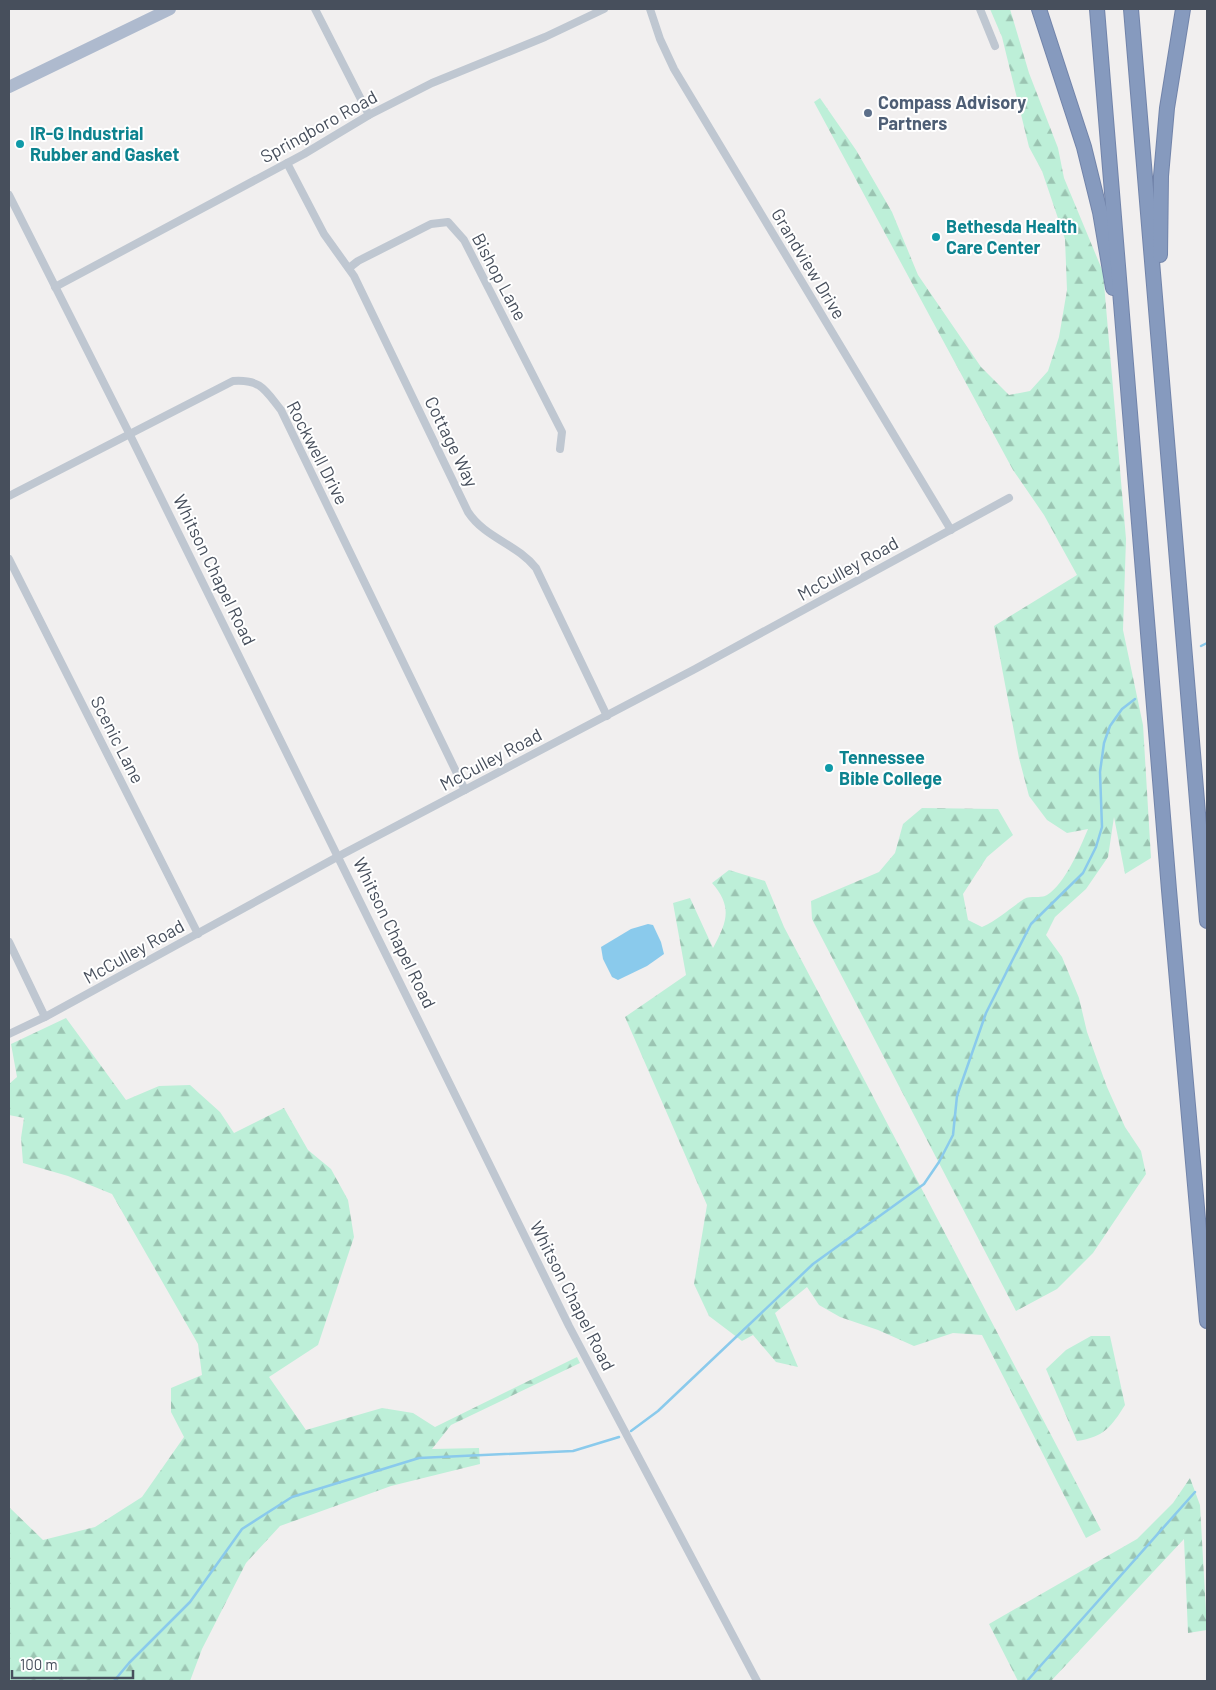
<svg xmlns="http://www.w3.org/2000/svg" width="1216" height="1690" viewBox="0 0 1216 1690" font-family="Barlow,sans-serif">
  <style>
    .forest { fill: url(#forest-firs) }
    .water { fill: #8acaec }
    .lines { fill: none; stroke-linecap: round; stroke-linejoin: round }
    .stream { stroke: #8acaec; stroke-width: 2.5 }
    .highway-casing { stroke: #7284aa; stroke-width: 16 }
    .street { stroke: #bfc7d1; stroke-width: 8 }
    .primary { stroke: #aebace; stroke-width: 12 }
    .highway { stroke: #869abe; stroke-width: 14 }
    .service-dot { fill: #5c6f8a; stroke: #fff; stroke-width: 2 }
    .culture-dot { fill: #0f9aa8; stroke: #fff; stroke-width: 2 }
    .labels { text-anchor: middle; stroke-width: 4; stroke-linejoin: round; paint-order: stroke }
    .service-label { font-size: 18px; font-weight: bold; fill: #4e5e75; stroke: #fff; text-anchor: start }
    .street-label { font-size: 18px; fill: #474f5c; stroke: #fff }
    .culture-label { font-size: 18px; font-weight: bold; fill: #0d838f; stroke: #fff; text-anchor: start }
  </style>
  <defs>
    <pattern id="forest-firs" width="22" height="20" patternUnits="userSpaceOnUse" patternTransform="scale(1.25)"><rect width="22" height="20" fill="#bdefd8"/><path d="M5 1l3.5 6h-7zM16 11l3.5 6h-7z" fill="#9bc4b2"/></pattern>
  </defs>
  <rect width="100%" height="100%" fill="#f1efef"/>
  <!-- forest -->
  <g class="forest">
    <path d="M990 9H1010L1029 73 1058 148 1064 178 1103 272 1126 539 1123 630 1143 725 1151 858 1125 874 1114 817 1108 857 1086 889 1055 917 1046 935 1062 957 1079 998 1087 1032 1107 1087 1125 1127 1141 1151 1146 1174 1093 1253 1057 1289 1016 1311 812 919 811 901 879 872 895 853 903 824 922 808 998 809 1013 835 987 857 963 894 968 920 982 927C999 919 1009 909 1024 899 1031 895 1040 899 1047 895 1065 884 1080 848 1088 829L1067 833 1047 820 1029 796 1019 758 994 626 1077 575 1044 515 1013 470 814 102 820 98 856 150 892 212 918 275 981 367 1009 395 1030 391 1048 371 1059 337 1067 290 1065 239 1042 171 1029 147 1002 37Z"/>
    <path d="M729 870 765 881 784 927 1101 1530 1086 1538 982 1335 953 1333 914 1346 878 1330 840 1317 819 1305 807 1287 775 1313 798 1367 776 1362 753 1335 742 1341 709 1316 694 1284 707 1205 625 1017 686 975 673 903 690 898 713 948C727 922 733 907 712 883Z"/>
    <path d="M66 1018 126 1100 159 1086 190 1085 220 1112 234 1133 284 1108 308 1150 331 1169 348 1200 354 1237 318 1345 269 1377 306 1430 382 1408 413 1413 435 1427 577 1357 580 1363 451 1425 432 1449 479 1448 480 1464 391 1486 280 1526 246 1563 202 1649 190 1681H9V1507L43 1540 95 1527 142 1497 184 1437 171 1412V1388L202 1375 198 1344 112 1194 68 1176 23 1163 21 1138 24 1118 9 1115V1084L17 1077 11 1044Z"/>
    <path d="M1091 1336H1110L1125 1405C1111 1427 1104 1437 1077 1441L1046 1369 1066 1350Z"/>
    <path d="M1190 1478 1200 1505 1207 1630 1188 1633 1184 1539 1051 1681H1018L989 1624 1137 1539 1173 1503Z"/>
  </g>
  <!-- water -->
  <path class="water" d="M648 924 653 925 661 942 664 954 647 966 618 980 612 977 603 959 601 947 631 929Z"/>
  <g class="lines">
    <!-- stream -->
    <g class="stream">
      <path d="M1201 646 1207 643"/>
      <path d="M631 1431 658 1411 813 1264 924 1184 939 1162 953 1135 957 1096 986 1013 1012 961 1031 924 1083 873 1096 847 1102 827 1100 772 1104 743 1110 726 1122 709 1135 699"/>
      <path d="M114 1681 129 1663 190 1602 242 1529 292 1497 419 1458 573 1451 619 1437"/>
      <path d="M1027 1681 1195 1492"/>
    </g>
    <!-- highway casing -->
    <g class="highway-casing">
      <g id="highway">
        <path d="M1039 9 1084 147 1100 212 1113 288"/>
        <path d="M1097 9 1169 890 1207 1321"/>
        <path d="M1131 9 1207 921"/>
        <path d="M1160 255 1161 176 1167 108 1183 9"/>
      </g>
    </g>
    <!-- street -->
    <g class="street">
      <path d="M315 9 369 115"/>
      <path d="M650 9 660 39 674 69 951 530"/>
      <path d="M980 9 995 46"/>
      <path d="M287 163 324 234 354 276 468 512C485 538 517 544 536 568L607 716"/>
      <path d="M9 195 129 433 569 1326 757 1681"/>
      <path d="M349 268 358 261 431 224 448 222 464 240 562 432 560 449"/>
      <path d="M55 287 304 154 369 115 432 83 545 37 604 9"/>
      <path d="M9 496 233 381C261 379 265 390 281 410L465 790"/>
      <path d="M9 559 198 934"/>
      <path d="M9 942 45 1017"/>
      <path d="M9 1034 45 1017 339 856 695 669 1009 498"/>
    </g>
    <!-- primary -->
    <path class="primary" d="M9 87 170 9"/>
    <!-- highway -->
    <use href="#highway" class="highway"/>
  </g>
  <!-- markers -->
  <circle class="service-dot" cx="868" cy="113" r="5"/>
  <g class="culture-dot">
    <circle cx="20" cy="144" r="5"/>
    <circle cx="936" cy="237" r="5"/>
    <circle cx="829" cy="768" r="5"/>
  </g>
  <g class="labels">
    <!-- service labels -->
    <g class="service-label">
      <text x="878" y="109">Compass Advisory<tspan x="878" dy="21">Partners</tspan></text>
    </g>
    <!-- street labels -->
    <g class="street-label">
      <text transform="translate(319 127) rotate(-29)" y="6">Springboro Road</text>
      <text transform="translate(808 264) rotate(59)" y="6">Grandview Drive</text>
      <text transform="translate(499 277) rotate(62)" y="6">Bishop Lane</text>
      <text transform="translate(451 442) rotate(64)" y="6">Cottage Way</text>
      <text transform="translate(317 453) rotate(63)" y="6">Rockwell Drive</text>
      <text transform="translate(848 569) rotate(-29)" y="6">McCulley Road</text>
      <text transform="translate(214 570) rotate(64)" y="6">Whitson Chapel Road</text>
      <text transform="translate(117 740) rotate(63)" y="6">Scenic Lane</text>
      <text transform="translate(491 760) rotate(-28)" y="6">McCulley Road</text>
      <text transform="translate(394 933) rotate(64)" y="6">Whitson Chapel Road</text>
      <text transform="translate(134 952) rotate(-29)" y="6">McCulley Road</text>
      <text transform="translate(572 1296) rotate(63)" y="6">Whitson Chapel Road</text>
    </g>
    <!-- culture labels -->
    <g class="culture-label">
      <text x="30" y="140">IR-G Industrial<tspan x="30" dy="21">Rubber and Gasket</tspan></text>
      <text x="946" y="233">Bethesda Health<tspan x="946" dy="21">Care Center</tspan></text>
      <text x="839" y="764">Tennessee<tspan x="839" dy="21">Bible College</tspan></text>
    </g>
  </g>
  <!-- border -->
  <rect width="1216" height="1690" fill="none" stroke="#474f5c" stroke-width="20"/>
  <!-- scale -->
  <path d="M12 1670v8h121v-8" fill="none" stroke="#474f5c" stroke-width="2.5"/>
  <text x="20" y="1670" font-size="15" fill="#474f5c" stroke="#ffffff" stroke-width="4" paint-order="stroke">100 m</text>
</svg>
